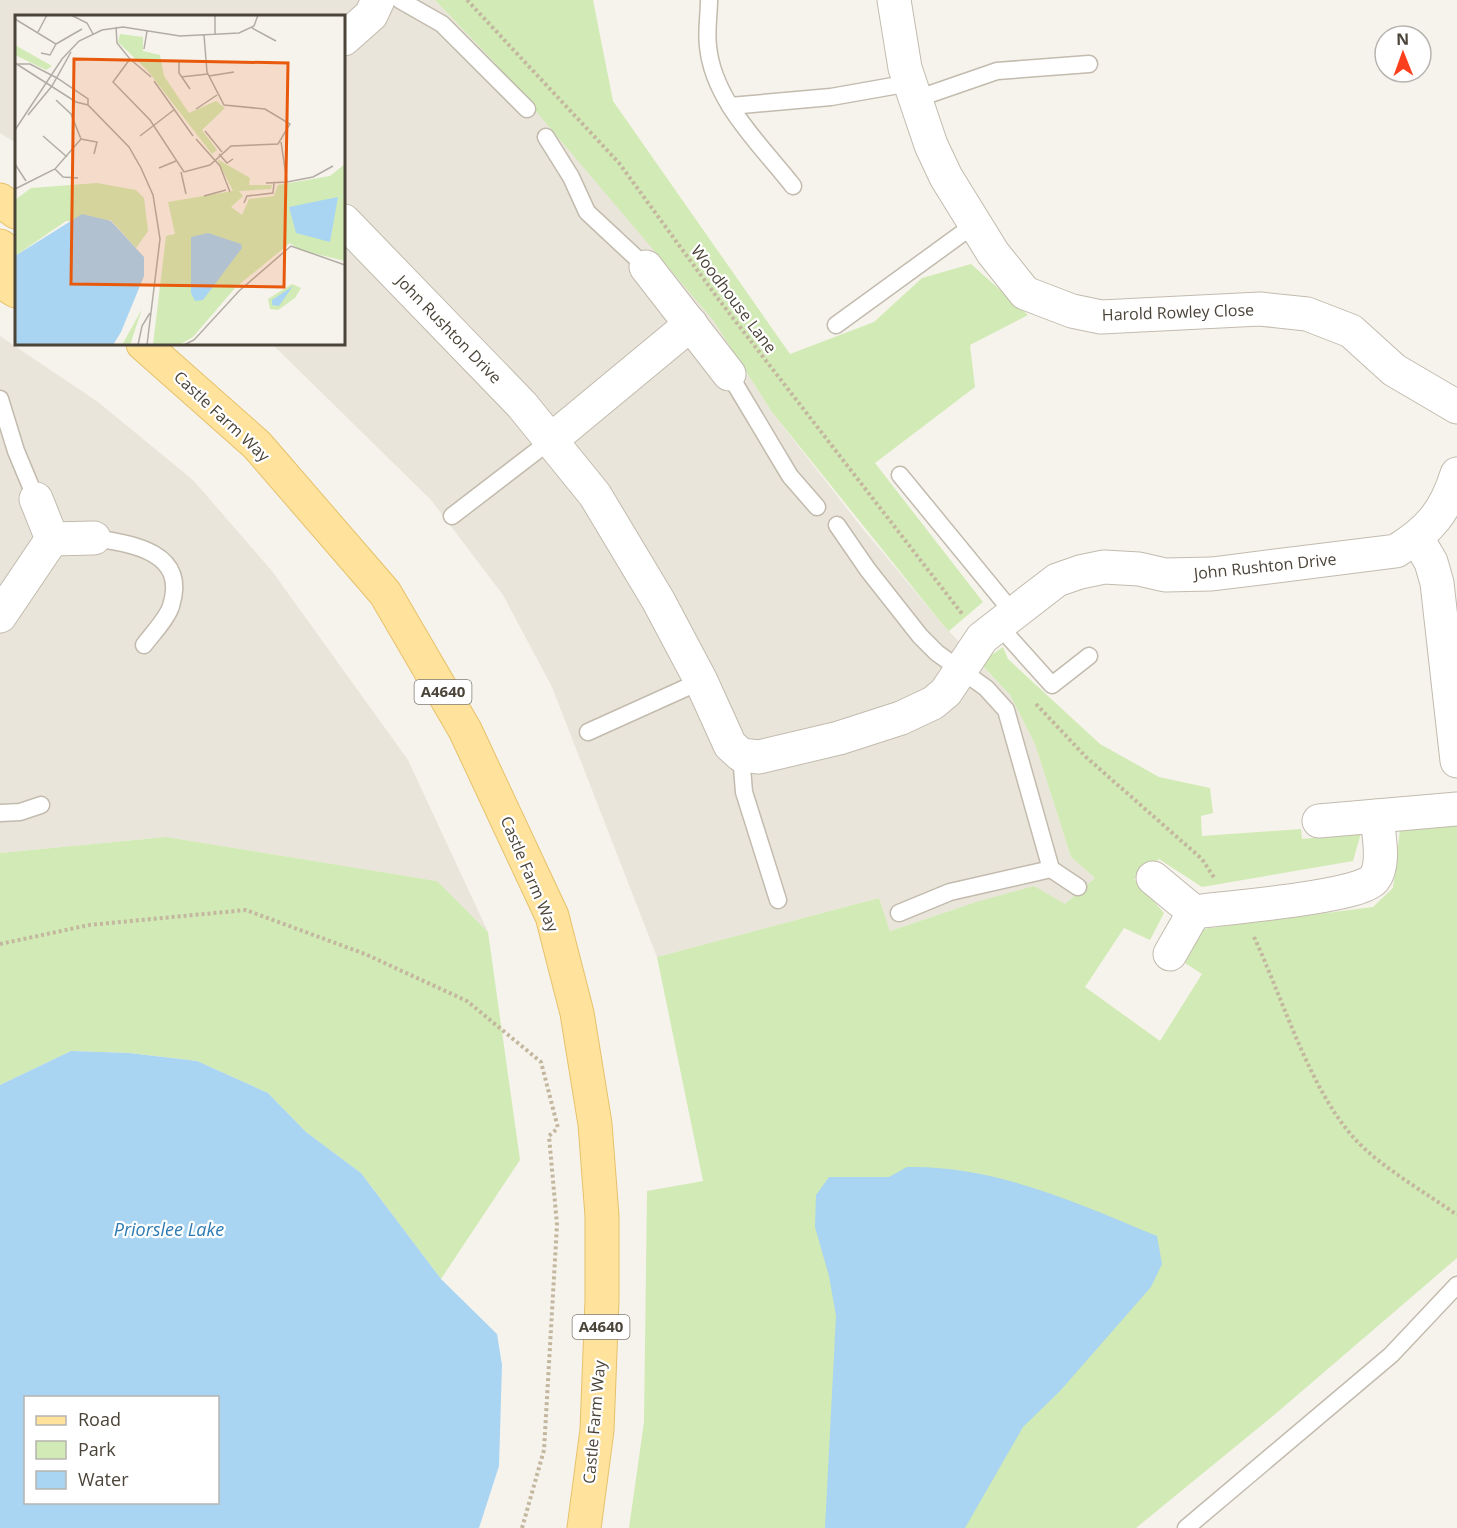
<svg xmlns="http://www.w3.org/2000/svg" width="1457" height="1528" viewBox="0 0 1457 1528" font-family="'Open Sans',sans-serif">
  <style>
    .residential { fill: #eae5da }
    .green { fill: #d2eab5 }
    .water { fill: #a9d4f2; fill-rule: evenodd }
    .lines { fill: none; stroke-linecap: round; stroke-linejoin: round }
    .lane-casing { stroke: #c2bbae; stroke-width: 19 }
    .street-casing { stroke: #c2bbae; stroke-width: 35 }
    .primary-casing { stroke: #e6c16a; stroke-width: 35 }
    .path { stroke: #c4b79f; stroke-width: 4; stroke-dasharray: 3 3; stroke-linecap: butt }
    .lane { stroke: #fff; stroke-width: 16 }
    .street { stroke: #fff; stroke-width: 33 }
    .primary { stroke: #ffe39c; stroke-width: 33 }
    .labels { text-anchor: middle; stroke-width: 4.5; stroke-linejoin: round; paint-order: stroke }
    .shield { fill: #fff; stroke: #817c74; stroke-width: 1.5 }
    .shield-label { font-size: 15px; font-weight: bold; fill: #4b4439 }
    .street-label { font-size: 16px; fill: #4b4439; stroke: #fff }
    .water-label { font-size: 18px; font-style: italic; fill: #2e7ab2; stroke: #fff }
    .inset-road { fill: none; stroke: #b2ada4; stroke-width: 1.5 }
    .view { fill: #e8590c; fill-opacity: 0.15; stroke: #e8590c; stroke-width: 3 }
    .inset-edge { fill: none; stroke: #4b4439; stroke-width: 3 }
  </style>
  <rect width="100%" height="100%" fill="#f6f3ec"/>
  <!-- residential -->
  <g class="residential">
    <path d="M0 0H435L494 62 710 315 772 412 859 524 943 625 1010 695 1035 744 1071 857 1095 878 1065 904 976 902 890 931 879 898 657 957 552 687 503 595 431 500 272 344H344V16H16V143L0 133Z"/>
    <path d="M0 336 98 402 193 480 272 571 408 760 488 932 437 881 166 837 0 853Z"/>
  </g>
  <!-- green -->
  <g class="green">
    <path d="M435 0H593L613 101 790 354 874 322 922 278 971 264 1028 315 970 345 975 387 875 463 983 602 949 631 943 625 772 412 713 320 494 62Z"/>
    <path d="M1003 647 1008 659 1100 744 1159 777 1210 788 1213 813 1201 816 1202 836 1301 829 1302 839 1361 833 1353 861 1202 887 1159 859 1134 879 1164 913 1150 940 1124 928 1085 987 1160 1041 1202 974 1185 963 1203 929 1373 907 1393 888 1400 829 1457 824V1258L1273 1416 1136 1528H629L644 1422 647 1191 703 1181 657 957 879 898 890 931 976 902 1034 886 1065 904 1095 878 1071 857 1035 744 1010 695 980 663Z"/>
    <path d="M166 837 437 881 488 932 520 1160 441 1279 361 1173 306 1132 268 1093 197 1061 129 1053 71 1051 0 1085V853Z"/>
  </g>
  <!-- water -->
  <g class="water">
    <path d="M71 1051 129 1053 197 1061 268 1093 306 1132 361 1173 441 1279 497 1334 502 1365 499 1466 479 1528H0V1085ZM26 1398H218V1502H26Z"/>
    <path d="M907 1167C994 1165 1078 1203 1157 1236L1162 1264 1151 1287 1060 1391 1023 1427 965 1528H825L836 1316 829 1276 815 1227 816 1195 829 1177H889Z"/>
  </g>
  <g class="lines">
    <!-- lane casing -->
    <g class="lane-casing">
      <g id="lane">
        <path d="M400 0 442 24 527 109"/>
        <path d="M709 0C709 15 706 31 708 46 713 101 761 145 793 186"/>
        <path d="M916 99 997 71 1089 64"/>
        <path d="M730 106 831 97 910 83"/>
        <path d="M546 137 571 177 587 212 646 267"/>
        <path d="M836 325 975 224"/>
        <path d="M729 374 790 476 817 507"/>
        <path d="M0 399 16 451 36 499"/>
        <path d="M900 475 1014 614"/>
        <path d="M452 516 551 440"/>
        <path d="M837 525 868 570 920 636 937 653 986 688 1006 710 1051 869 1078 887"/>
        <path d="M94 538C133 544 188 552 171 606 167 619 152 634 144 645"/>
        <path d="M999 626 1052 685 1089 656"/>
        <path d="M588 732 701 681"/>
        <path d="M741 755 744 792 778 900"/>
        <path d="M0 813 20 812 41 805"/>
        <path d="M899 913 950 892 1051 869"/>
        <path d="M1186 1528 1391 1355 1457 1285"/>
      </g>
    </g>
    <!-- street casing -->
    <g class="street-casing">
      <g id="street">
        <path d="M894 0 905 68 931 145 946 177 993 253 1025 293 1072 311 1101 317 1260 309 1307 314 1351 331 1394 370 1457 407"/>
        <path d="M344 39 371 15 378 0"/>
        <path d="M344 221 522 405 595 495 658 600 701 681 730 745 741 755 759 757 839 738 901 718 933 703 946 692 982 638 1057 580 1080 572 1104 567 1139 569 1165 575 1212 574 1396 551C1430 530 1445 512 1457 474"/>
        <path d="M646 267 729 374"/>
        <path d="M551 440 691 324"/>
        <path d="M36 499 52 539 94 538"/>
        <path d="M1417 538 1431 562 1437 583 1457 761"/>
        <path d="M0 616 52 539"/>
        <path d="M1319 821 1457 809"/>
        <path d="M1153 878 1194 912"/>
        <path d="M1170 954 1194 912C1223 908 1361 897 1374 879 1386 864 1378 833 1377 816"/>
      </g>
    </g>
    <!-- primary casing -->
    <g class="primary-casing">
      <g id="primary">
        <path d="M0 200 16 212"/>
        <path d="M0 246 16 257"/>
        <path d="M0 281 16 291"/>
        <path d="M143 344 257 445 385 593 465 730 552 916 577 1013 595 1124 602 1216V1300L597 1430 584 1528"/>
      </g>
    </g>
    <!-- path -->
    <g class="path">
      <path d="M467 0 619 163 719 300 963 615"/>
      <path d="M1036 704 1086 757 1202 859 1215 879"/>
      <path d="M1254 937C1283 999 1309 1088 1354 1138 1380 1167 1425 1192 1457 1215"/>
      <path d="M0 944 89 925 246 910 365 954 467 1001 541 1062 558 1128"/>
      <path d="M522 1528 544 1450 557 1225 549 1136 558 1128"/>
    </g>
    <!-- lane -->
    <use href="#lane" class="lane"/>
    <!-- street -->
    <use href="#street" class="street"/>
    <!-- primary -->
    <use href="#primary" class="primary"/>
  </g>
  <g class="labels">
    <!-- shield labels -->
    <g class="shield">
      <rect x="414.5" y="680" width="57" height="24" rx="4.5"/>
      <rect x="572.5" y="1315" width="57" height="24" rx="4.5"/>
    </g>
    <g class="shield-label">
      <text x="443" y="697">A4640</text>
      <text x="601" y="1332">A4640</text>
    </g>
    <!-- street labels -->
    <g class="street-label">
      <text transform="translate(734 299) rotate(53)" y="6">Woodhouse Lane</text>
      <text transform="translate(1178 312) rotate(-2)" y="6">Harold Rowley Close</text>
      <text transform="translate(449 329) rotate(46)" y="6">John Rushton Drive</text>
      <text transform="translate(222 416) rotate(43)" y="6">Castle Farm Way</text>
      <text transform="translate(1265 566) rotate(-6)" y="6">John Rushton Drive</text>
      <text transform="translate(530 874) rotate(67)" y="6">Castle Farm Way</text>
      <text transform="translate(594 1422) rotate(-85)" y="6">Castle Farm Way</text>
    </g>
    <!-- water labels -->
    <g class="water-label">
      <text x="169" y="1236">Priorslee Lake</text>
    </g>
  </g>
  <!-- overview -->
  <g transform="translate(15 15)">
    <rect width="330" height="330" fill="#f6f3ec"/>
    <path d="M105 19 128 22V36L145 40 149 61 174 98 201 86 210 93 187 115 202 135 197 139 132 55 103 27ZM0 30 37 51 31 55 0 40ZM202 144 235 163 234 170H257L256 174 224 176 228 181 216 192 227 200 234 184 259 181 263 170 315 161 330 149V246L285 235 275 228 220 273 178 322 164 330H138L151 221 160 219 153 187 218 176ZM82 168 121 175 129 183 133 216 121 233 96 205 51 206 0 241V185L16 173ZM277 269 286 273 280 283 263 295 255 294 253 284ZM134 273 115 330H107L127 294Z" fill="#d2eab5"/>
    <path d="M323 182 315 227 281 218 274 192ZM67 199 96 206 129 242V261L106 317 98 330H0V241ZM193 218 226 229 227 233 188 285 180 286 176 278V222ZM278 271 264 291 257 290V285Z" fill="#a9d4f2"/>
    <path class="inset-road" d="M56 0 72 8 78 19M0 4 41 29 35 40 26 38M101 12 102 28 115 44 98 67 135 105 169 157 195 150 216 131 263 129 275 109 250 94 209 90 192 57 189 20M237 13 261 26M23 17 32 0M200 20V0M41 29 67 14M129 34 132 16M115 44 136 62M164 46V58L175 74M0 48 61 87 73 90 114 132 126 153 138 180 145 224 132 330M1 49H15L42 63 73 84V90M194 61 219 57M166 62 193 59M139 66 178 121M41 85 56 99 66 124 82 127 79 139M181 94 202 80M13 100 37 71 56 37M0 115 47 44 64 26 87 15 108 12 165 21 224 18 239 11 243 0M190 116 207 137M28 121 52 142M125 121 160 94M181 124 205 151 215 177M204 139 212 148 218 144M0 149 11 166M144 153 161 146M40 154 48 162 63 163M166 157 171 179M272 167 298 162 318 151M251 168 272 167 266 127M0 174 40 154 66 124M189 181 211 175M229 188 232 181 258 178 259 168M123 330 127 311 135 298M169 330 179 325 224 276 276 231 330 250"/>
    <path class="view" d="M59 44 273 48 269 272 56 269Z"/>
    <rect width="330" height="330" class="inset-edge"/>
  </g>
  <!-- legend -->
  <rect x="24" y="1396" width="195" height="108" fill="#ffffff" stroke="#b7b4b0" stroke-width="1.5"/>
  <rect x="36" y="1416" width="30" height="9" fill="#ffe39c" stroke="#b7b4b0" stroke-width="1.5"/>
  <text x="78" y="1426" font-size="18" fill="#4b4439">Road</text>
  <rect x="36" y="1441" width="30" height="18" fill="#d2eab5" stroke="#b7b4b0" stroke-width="1.5"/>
  <text x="78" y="1456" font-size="18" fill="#4b4439">Park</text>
  <rect x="36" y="1471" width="30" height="18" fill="#a9d4f2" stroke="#b7b4b0" stroke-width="1.5"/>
  <text x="78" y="1486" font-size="18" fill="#4b4439">Water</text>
  <!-- north arrow -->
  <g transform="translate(1403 54) rotate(359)"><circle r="28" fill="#ffffff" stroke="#b7b4b0" stroke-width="1.5"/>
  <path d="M0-4.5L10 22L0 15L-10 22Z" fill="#fc3f1d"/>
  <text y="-9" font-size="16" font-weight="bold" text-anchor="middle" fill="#4b4439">N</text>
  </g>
</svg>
